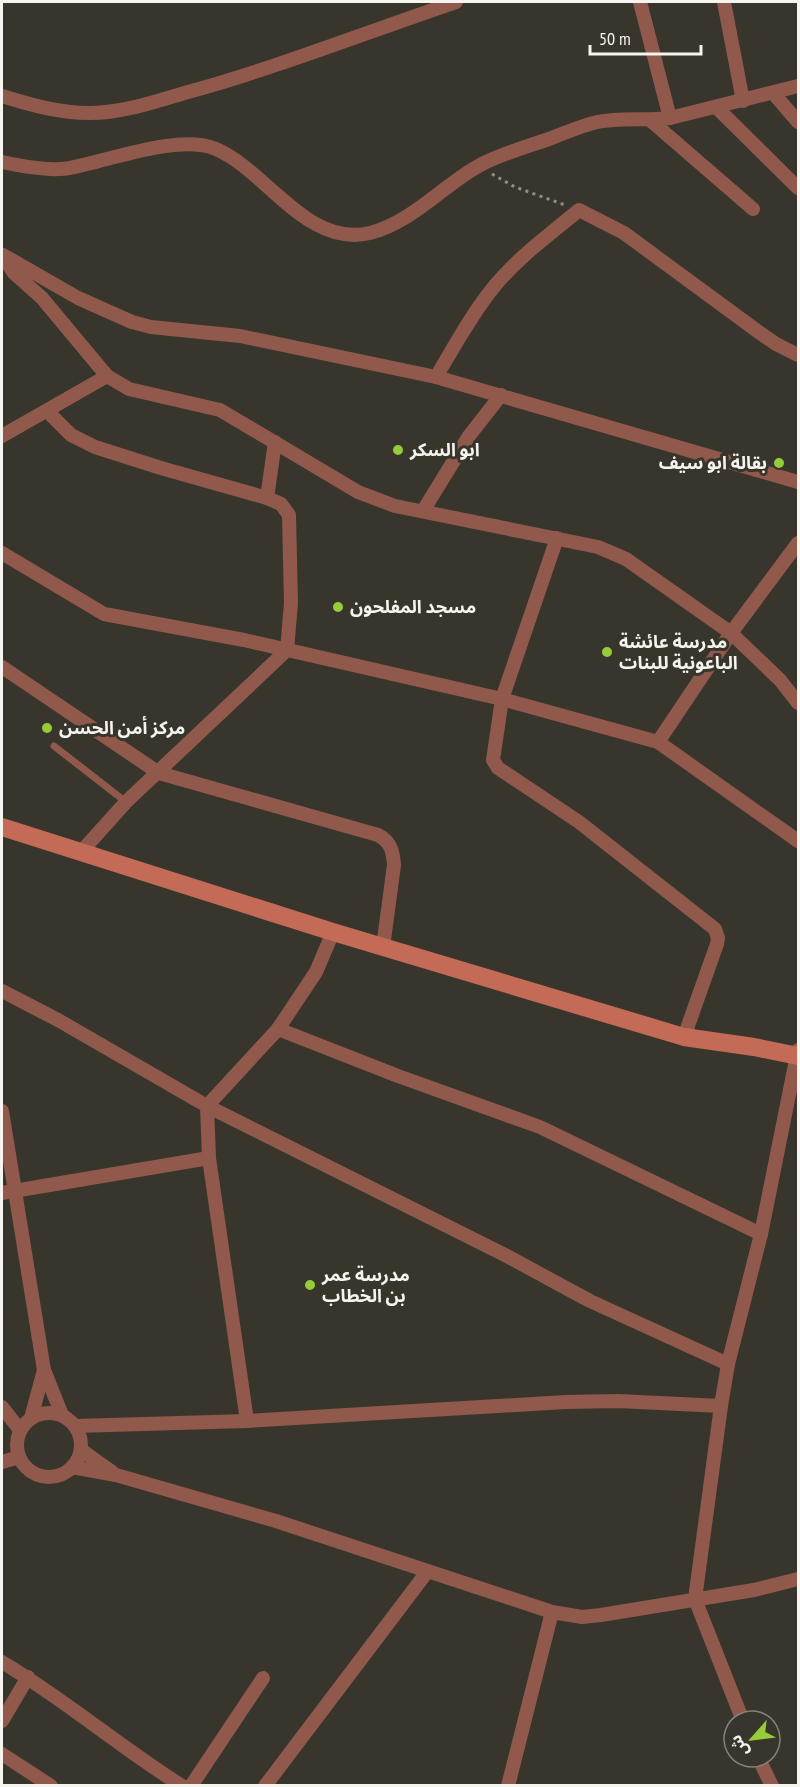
<svg xmlns="http://www.w3.org/2000/svg" width="800" height="1787" viewBox="0 0 800 1787" font-family="'PT Sans Narrow','Noto Sans Arabic',sans-serif">
  <style>
    .lines { fill: none; stroke-linecap: round; stroke-linejoin: round }
    .path { stroke: #908e86; stroke-width: 3; stroke-dasharray: 3 4.5; stroke-linecap: butt }
    .lane { stroke: #91594c; stroke-width: 7 }
    .street { stroke: #91594c; stroke-width: 14 }
    .secondary { stroke: #c36b57; stroke-width: 18 }
    .poi-dot { fill: #96cc3a; stroke: #38362c; stroke-width: 2 }
    .labels { text-anchor: middle; stroke-width: 6; stroke-linejoin: round; paint-order: stroke }
    .poi-label { font-size: 18px; font-weight: bold; fill: #f6f4ee; stroke: #38362c; text-anchor: start }
  </style>
  <rect width="100%" height="100%" fill="#38362c"/>
  <g class="lines">
    <!-- path -->
    <path class="path" d="M492 174 515 187 565 205"/>
    <!-- lane -->
    <path class="lane" d="M54 746 126 802"/>
    <!-- street -->
    <g class="street">
      <path d="M640 2 670 118"/>
      <path d="M724 2 743 101"/>
      <path d="M773 93 798 122"/>
      <path d="M2 96C31 105 59 113 90 113 123 113 157 101 188 92 279 67 367 32 456 2"/>
      <path d="M717 108 798 188"/>
      <path d="M650 120 753 209"/>
      <path d="M2 162C20 166 41 170 60 169 69 169 78 166 87 164 122 156 182 135 216 149 267 171 307 248 370 233 413 222 444 184 482 164 502 154 525 147 546 140 563 134 580 126 597 122 621 117 646 121 670 118L798 86"/>
      <path d="M2 255 14 273 42 298 107 376 129 389 220 410 358 492 395 506 598 547 626 559 731 633 780 680 798 703"/>
      <path d="M3 255 78 298 132 322 151 327 240 336 436 377 798 482"/>
      <path d="M436 377C454 347 471 315 493 288 517 258 549 235 579 210L624 233 760 333 776 344 798 355"/>
      <path d="M47 411 71 435 95 447 161 468 267 498"/>
      <path d="M2 436 107 376"/>
      <path d="M423 511 469 436 501 395"/>
      <path d="M557 538 502 699 493 760 498 768 579 822 715 929 718 938 717 944 684 1037"/>
      <path d="M2 553 104 614 244 640 502 699 658 742 798 841"/>
      <path d="M2 667 159 773 378 835C391 842 393 851 394 865L383 947"/>
      <path d="M658 742 731 633 798 543"/>
      <path d="M82 851 126 802 287 650 291 603 289 515 281 504 267 498 275 442"/>
      <path d="M2 991 58 1020 207 1106 505 1255 590 1301 728 1364"/>
      <path d="M278 1029 398 1076 540 1127 761 1234"/>
      <path d="M2 1111 44 1370 62 1415"/>
      <path d="M2 1193 209 1158"/>
      <path d="M721 1406 728 1364 761 1234 798 1050"/>
      <path d="M2 1407 20 1430"/>
      <circle cx="49" cy="1445" r="32"/>
      <path d="M31 1418 44 1370"/>
      <path d="M247 1421 209 1158 207 1106 278 1029 316 972 333 932"/>
      <path d="M75 1426 247 1421 566 1402 618 1401 721 1406 695 1599 743 1721"/>
      <path d="M81 1450 112 1472"/>
      <path d="M2 1462 19 1457"/>
      <path d="M72 1467 116 1475 276 1521 552 1612 582 1617 601 1615 754 1590 798 1579"/>
      <path d="M2 1662C64 1699 120 1747 182 1786"/>
      <path d="M2 1721 28 1677"/>
      <path d="M2 1754 51 1786"/>
      <path d="M758 1757 772 1786"/>
      <path d="M191 1786 263 1678"/>
      <path d="M265 1786 427 1572"/>
      <path d="M508 1786 552 1612"/>
    </g>
    <!-- secondary -->
    <path class="secondary" d="M2 827 333 932 684 1037 754 1047 798 1056"/>
  </g>
  <!-- markers -->
  <g class="poi-dot">
    <circle cx="398" cy="450" r="6"/>
    <circle cx="779" cy="463" r="6"/>
    <circle cx="338" cy="607" r="6"/>
    <circle cx="607" cy="652" r="6"/>
    <circle cx="47" cy="728" r="6"/>
    <circle cx="310" cy="1285" r="6"/>
  </g>
  <g class="labels">
    <!-- poi labels -->
    <g class="poi-label">
      <text x="410" y="456">ابو السكر</text>
      <text x="767" y="469" text-anchor="end">بقالة ابو سيف</text>
      <text x="350" y="613">مسجد المفلحون</text>
      <text x="619" y="648">مدرسة عائشة<tspan x="619" dy="21">الباعونية للبنات</tspan></text>
      <text x="59" y="734">مركز أمن الحسن</text>
      <text x="322" y="1281">مدرسة عمر<tspan x="322" dy="21">بن الخطاب</tspan></text>
    </g>
  </g>
  <!-- border -->
  <rect width="800" height="1787" fill="none" stroke="#f6f4ee" stroke-width="6"/>
  <!-- north arrow -->
  <g transform="translate(752 1739) rotate(242)"><circle r="28" fill="#38362c" stroke="#84827a" stroke-width="1.5"/>
  <path d="M0-4.5L10 22L0 15L-10 22Z" fill="#96cc3a"/>
  <text y="-9" font-size="16" font-weight="bold" text-anchor="middle" fill="#f6f4ee">ش</text>
  </g>
  <!-- scale -->
  <path d="M590 45v9h111v-9" fill="none" stroke="#f6f4ee" stroke-width="3"/>
  <text x="599" y="45" font-size="18" fill="#f6f4ee" stroke="#38362c" stroke-width="4.5" paint-order="stroke">50 m</text>
</svg>
